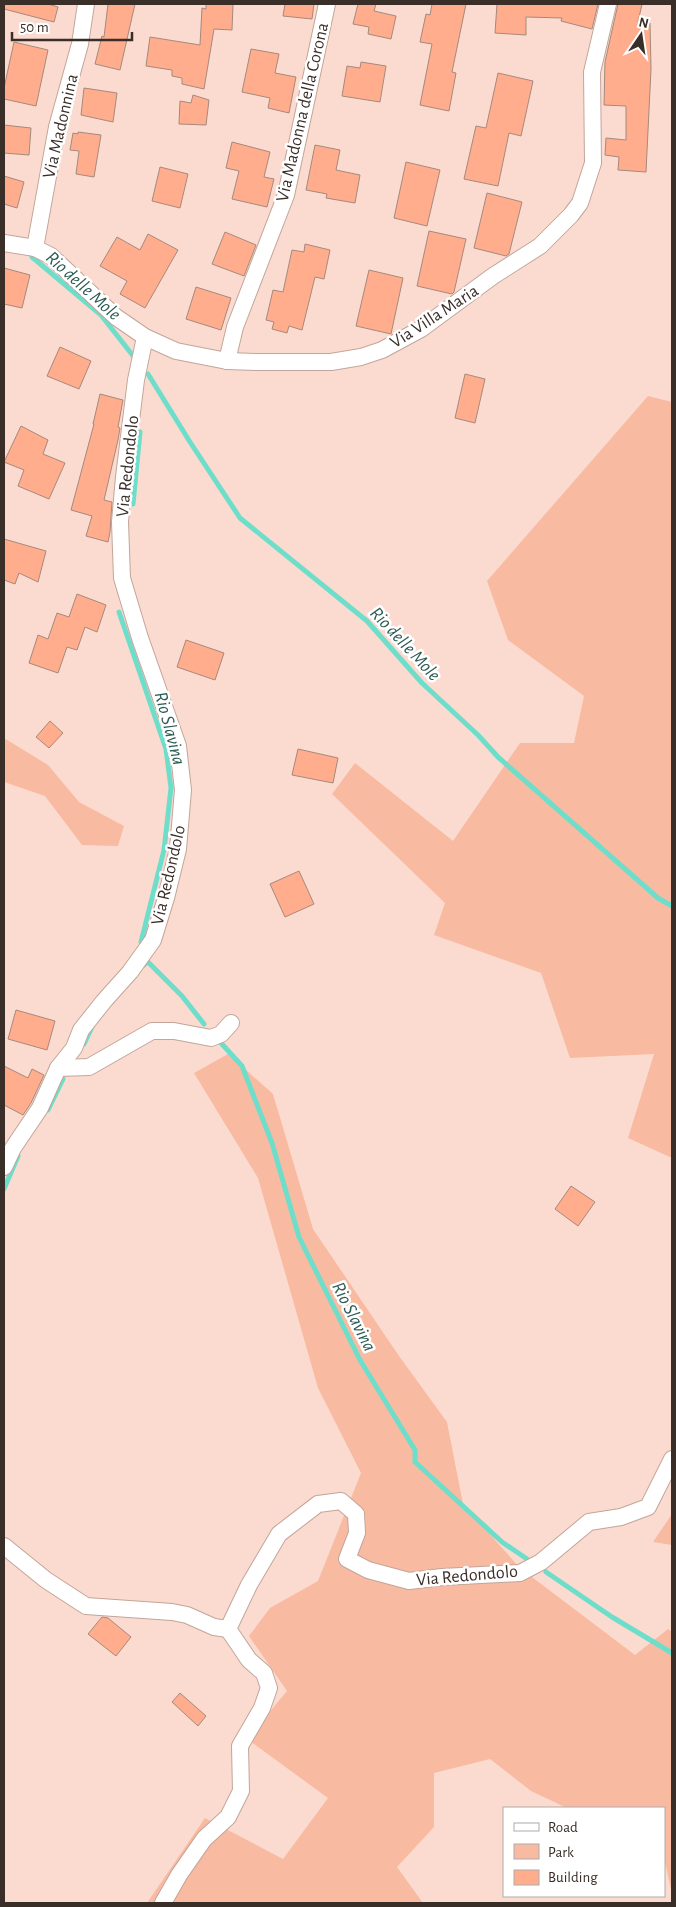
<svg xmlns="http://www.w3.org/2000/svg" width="676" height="1907" viewBox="0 0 676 1907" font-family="'Alegreya Sans',sans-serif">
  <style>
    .green { fill: #f9baa2 }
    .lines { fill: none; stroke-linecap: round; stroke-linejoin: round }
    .stream { stroke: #6edecb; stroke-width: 5 }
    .building { fill: #ffad8d; stroke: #a6897d }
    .minor-casing { stroke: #c3a599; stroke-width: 18 }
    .minor { stroke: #fff; stroke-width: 16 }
    .labels { text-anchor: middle; stroke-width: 5; stroke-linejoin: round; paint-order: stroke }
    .street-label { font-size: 18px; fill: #3a2e29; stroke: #fff }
    .water-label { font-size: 19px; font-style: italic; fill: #2b5b53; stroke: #fff }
  </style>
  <rect width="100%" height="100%" fill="#fbdbcf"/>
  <!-- green -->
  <g class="green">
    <path d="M648 396 672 402V1158L628 1138 654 1054 570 1058 541 973 434 935 445 903 332 794 355 763 453 841 520 743H574L584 696 508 640 487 581Z"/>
    <path d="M4 738 48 765 79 802 124 826 118 846 82 845 45 796 4 782Z"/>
    <path d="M228 1054 273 1094 313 1229 399 1356 447 1422 463 1504 520 1568 635 1655 668 1629 672 1632V1894L665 1862V1808H567L531 1791 490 1759 434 1773V1827L397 1867 423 1903H147L205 1818 283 1859 328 1798 247 1739 287 1691 249 1636 270 1608 318 1581 361 1473 318 1388 258 1178 194 1073Z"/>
    <path d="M672 1514V1545L653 1542Z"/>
  </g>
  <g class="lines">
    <!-- stream -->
    <g class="stream">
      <path d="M32 257 101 315 134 357"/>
      <path d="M148 374 190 442 240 518 367 621 422 683 478 735 498 757 658 898 672 906"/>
      <path d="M133 504 140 432"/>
      <path d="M119 612 166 749 171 788 164 850 141 942"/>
      <path d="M144 965 147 961 182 996 204 1024"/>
      <path d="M221 1043 242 1066 272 1143 299 1237 360 1360 415 1450V1462L502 1542 527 1559"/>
      <path d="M84 1044 92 1027"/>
      <path d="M48 1110 63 1079"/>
      <path d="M4 1189 18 1156"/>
      <path d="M546 1572 612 1617 672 1653"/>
    </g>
  </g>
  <!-- building -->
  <g class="building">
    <path d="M4 4H48L58 7 54 22 4 9Z"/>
    <path d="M108 4H135L120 70 95 64 102 36 104 37Z"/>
    <path d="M206 4H233L232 30 214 29 204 89 182 84V78L172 76V70L146 66 150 37 200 45 202 8 206 9Z"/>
    <path d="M285 4H314L312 19 283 16Z"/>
    <path d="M358 4H376L374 11 396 16 391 39 368 34 369 27 353 24Z"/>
    <path d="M432 4H466L452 72 456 73 449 111 420 105 432 44 420 42 426 14 430 15Z"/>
    <path d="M497 4H598L592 29 561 21 562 18 526 17V35L495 33Z"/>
    <path d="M618 4H642L638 22 650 23 651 69 646 172 618 170 619 157 605 155 606 138 626 140V106L604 105 605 62Z"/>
    <path d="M14 42 48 50 36 106 4 99V88Z"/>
    <path d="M251 49 279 54 275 73 296 77 289 113 268 108 270 98 242 92Z"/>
    <path d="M361 62 386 66 380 102 342 96 347 66 360 68Z"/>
    <path d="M498 73 533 81 521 136 509 133 498 186 464 179 476 126 486 128Z"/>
    <path d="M84 88 117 93 113 122 81 115Z"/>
    <path d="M193 95 209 100 206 125 179 124 180 101 191 103Z"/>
    <path d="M4 125 31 128 29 155 4 153Z"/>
    <path d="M78 132 101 135 94 177 76 174 79 151 70 150 73 133 78 134Z"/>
    <path d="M232 142 270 152 264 177 274 179 267 207 232 199 239 171 226 168Z"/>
    <path d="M315 145 340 150 336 170 360 175 355 203 326 198 327 194 306 190Z"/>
    <path d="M406 162 440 170 427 226 394 218Z"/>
    <path d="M160 167 188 174 180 208 152 201Z"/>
    <path d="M4 176 24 182 17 208 4 204Z"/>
    <path d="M487 193 522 202 509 254 506 256 474 248Z"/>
    <path d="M429 231 466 239 454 292 452 294 417 286Z"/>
    <path d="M225 232 256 245 244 276 212 264Z"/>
    <path d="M148 234 178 250 145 308 120 294 127 281 100 266 117 237 140 250Z"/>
    <path d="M305 244 330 250 324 279 315 277 302 330 289 326 287 333 272 329 274 322 266 320 273 290 283 292 292 250 304 252Z"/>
    <path d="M4 268 30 275 22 308 4 304Z"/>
    <path d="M369 270 403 278 391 334 356 326Z"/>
    <path d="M196 287 231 298 221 330 186 319Z"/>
    <path d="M60 347 91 361 79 389 47 376Z"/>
    <path d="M465 374 485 379 475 423 455 418Z"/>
    <path d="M100 394 123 400 118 427 120 428 118 440 104 500 112 502 110 532 108 542 86 536 92 516 71 510 94 424H93Z"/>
    <path d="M21 426 48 440 43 454 65 463 49 499 18 486 24 470 4 462Z"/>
    <path d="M4 539 46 551 38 582 19 573 15 584 4 580Z"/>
    <path d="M77 594 106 605 97 632 85 627 77 650 67 647 58 673 29 663 38 635 48 639 57 613 69 617Z"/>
    <path d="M186 640 224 653 215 680 177 667Z"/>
    <path d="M50 721 63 733 49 748 36 737Z"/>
    <path d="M298 749 338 758 333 783 292 775Z"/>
    <path d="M299 871 314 904 285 917 270 884Z"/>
    <path d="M16 1010 55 1021 47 1050 8 1039Z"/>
    <path d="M4 1066 28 1078 32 1069 44 1075 31 1103 23 1115 4 1105Z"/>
    <path d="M571 1186 595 1202 578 1226 555 1209Z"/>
    <path d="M102 1617 108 1618 131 1637 116 1656 88 1634Z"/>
    <path d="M180 1693 206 1716 198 1726 172 1702Z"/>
  </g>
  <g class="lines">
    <!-- minor casing -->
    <g class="minor-casing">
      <g id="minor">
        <path d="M4 243 35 248 51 256 116 317 145 337 176 351 227 361 257 362H331L361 357 382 350 421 329 493 276 540 246 571 215 580 203 593 163 592 72 608 4"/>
        <path d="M35 248 57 127 80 44 86 4"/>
        <path d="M227 361 235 327 286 195 327 4"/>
        <path d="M58 1068 89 1067 152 1031H174L211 1038 221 1034 231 1023"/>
        <path d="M4 1167 13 1148 40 1108 58 1068 74 1048 81 1030 104 1001 130 972 153 940 166 898 178 849 183 790 178 746 140 638 122 578 120 522 124 477 136 380 145 337"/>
        <path d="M4 1546 46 1580 86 1606 172 1612 187 1615 214 1627 228 1629 249 1585 279 1534 318 1504 341 1501 356 1514 357 1533 347 1559 368 1570 409 1581 442 1577 520 1573 541 1562 589 1522 621 1517 648 1507 672 1459"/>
        <path d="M163 1903 179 1875 204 1839 228 1817 241 1791 240 1746 262 1708 269 1688 264 1673 249 1660 228 1629"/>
      </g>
    </g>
    <!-- minor -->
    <use href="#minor" class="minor"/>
  </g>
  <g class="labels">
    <!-- street labels -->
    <g class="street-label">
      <text transform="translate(302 112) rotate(-77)" y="6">Via Madonna della Corona</text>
      <text transform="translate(60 126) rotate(-77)" y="6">Via Madonnina</text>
      <text transform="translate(434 316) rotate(-33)" y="6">Via Villa Maria</text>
      <text transform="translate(127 466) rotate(-84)" y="6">Via Redondolo</text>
      <text transform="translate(168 875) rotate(-77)" y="6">Via Redondolo</text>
      <text transform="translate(467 1575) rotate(-5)" y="6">Via Redondolo</text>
    </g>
    <!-- water labels -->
    <g class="water-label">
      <text transform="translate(84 285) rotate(42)" y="7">Rio delle Mole</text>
      <text transform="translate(406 643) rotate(47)" y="7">Rio delle Mole</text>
      <text transform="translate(171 728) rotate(75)" y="7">Rio Slavina</text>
      <text transform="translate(355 1316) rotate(63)" y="7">Rio Slavina</text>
    </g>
  </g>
  <!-- border -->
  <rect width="676" height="1907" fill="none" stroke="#3a2e29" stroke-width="10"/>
  <!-- legend -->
  <rect x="503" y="1807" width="162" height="90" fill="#ffffff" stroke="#b0aba9"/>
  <rect x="514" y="1823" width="25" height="8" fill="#ffffff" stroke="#b0aba9"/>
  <text x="548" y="1832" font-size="15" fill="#3a2e29">Road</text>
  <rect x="514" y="1844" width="25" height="15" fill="#f9baa2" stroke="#b0aba9"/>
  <text x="548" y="1857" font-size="15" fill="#3a2e29">Park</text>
  <rect x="514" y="1870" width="25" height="15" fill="#ffad8d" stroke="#b0aba9"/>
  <text x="548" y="1882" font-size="15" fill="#3a2e29">Building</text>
  <!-- north arrow -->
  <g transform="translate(641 35) rotate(13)" stroke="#ffffff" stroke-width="4" paint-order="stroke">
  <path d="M0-4L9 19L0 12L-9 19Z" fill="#3a2e29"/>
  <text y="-8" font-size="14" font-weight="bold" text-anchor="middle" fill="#3a2e29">N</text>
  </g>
  <!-- scale -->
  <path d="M12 32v8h120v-8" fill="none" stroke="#3a2e29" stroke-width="2.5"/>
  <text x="20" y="32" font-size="15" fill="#3a2e29" stroke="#ffffff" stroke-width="4" paint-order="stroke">50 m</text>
</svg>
